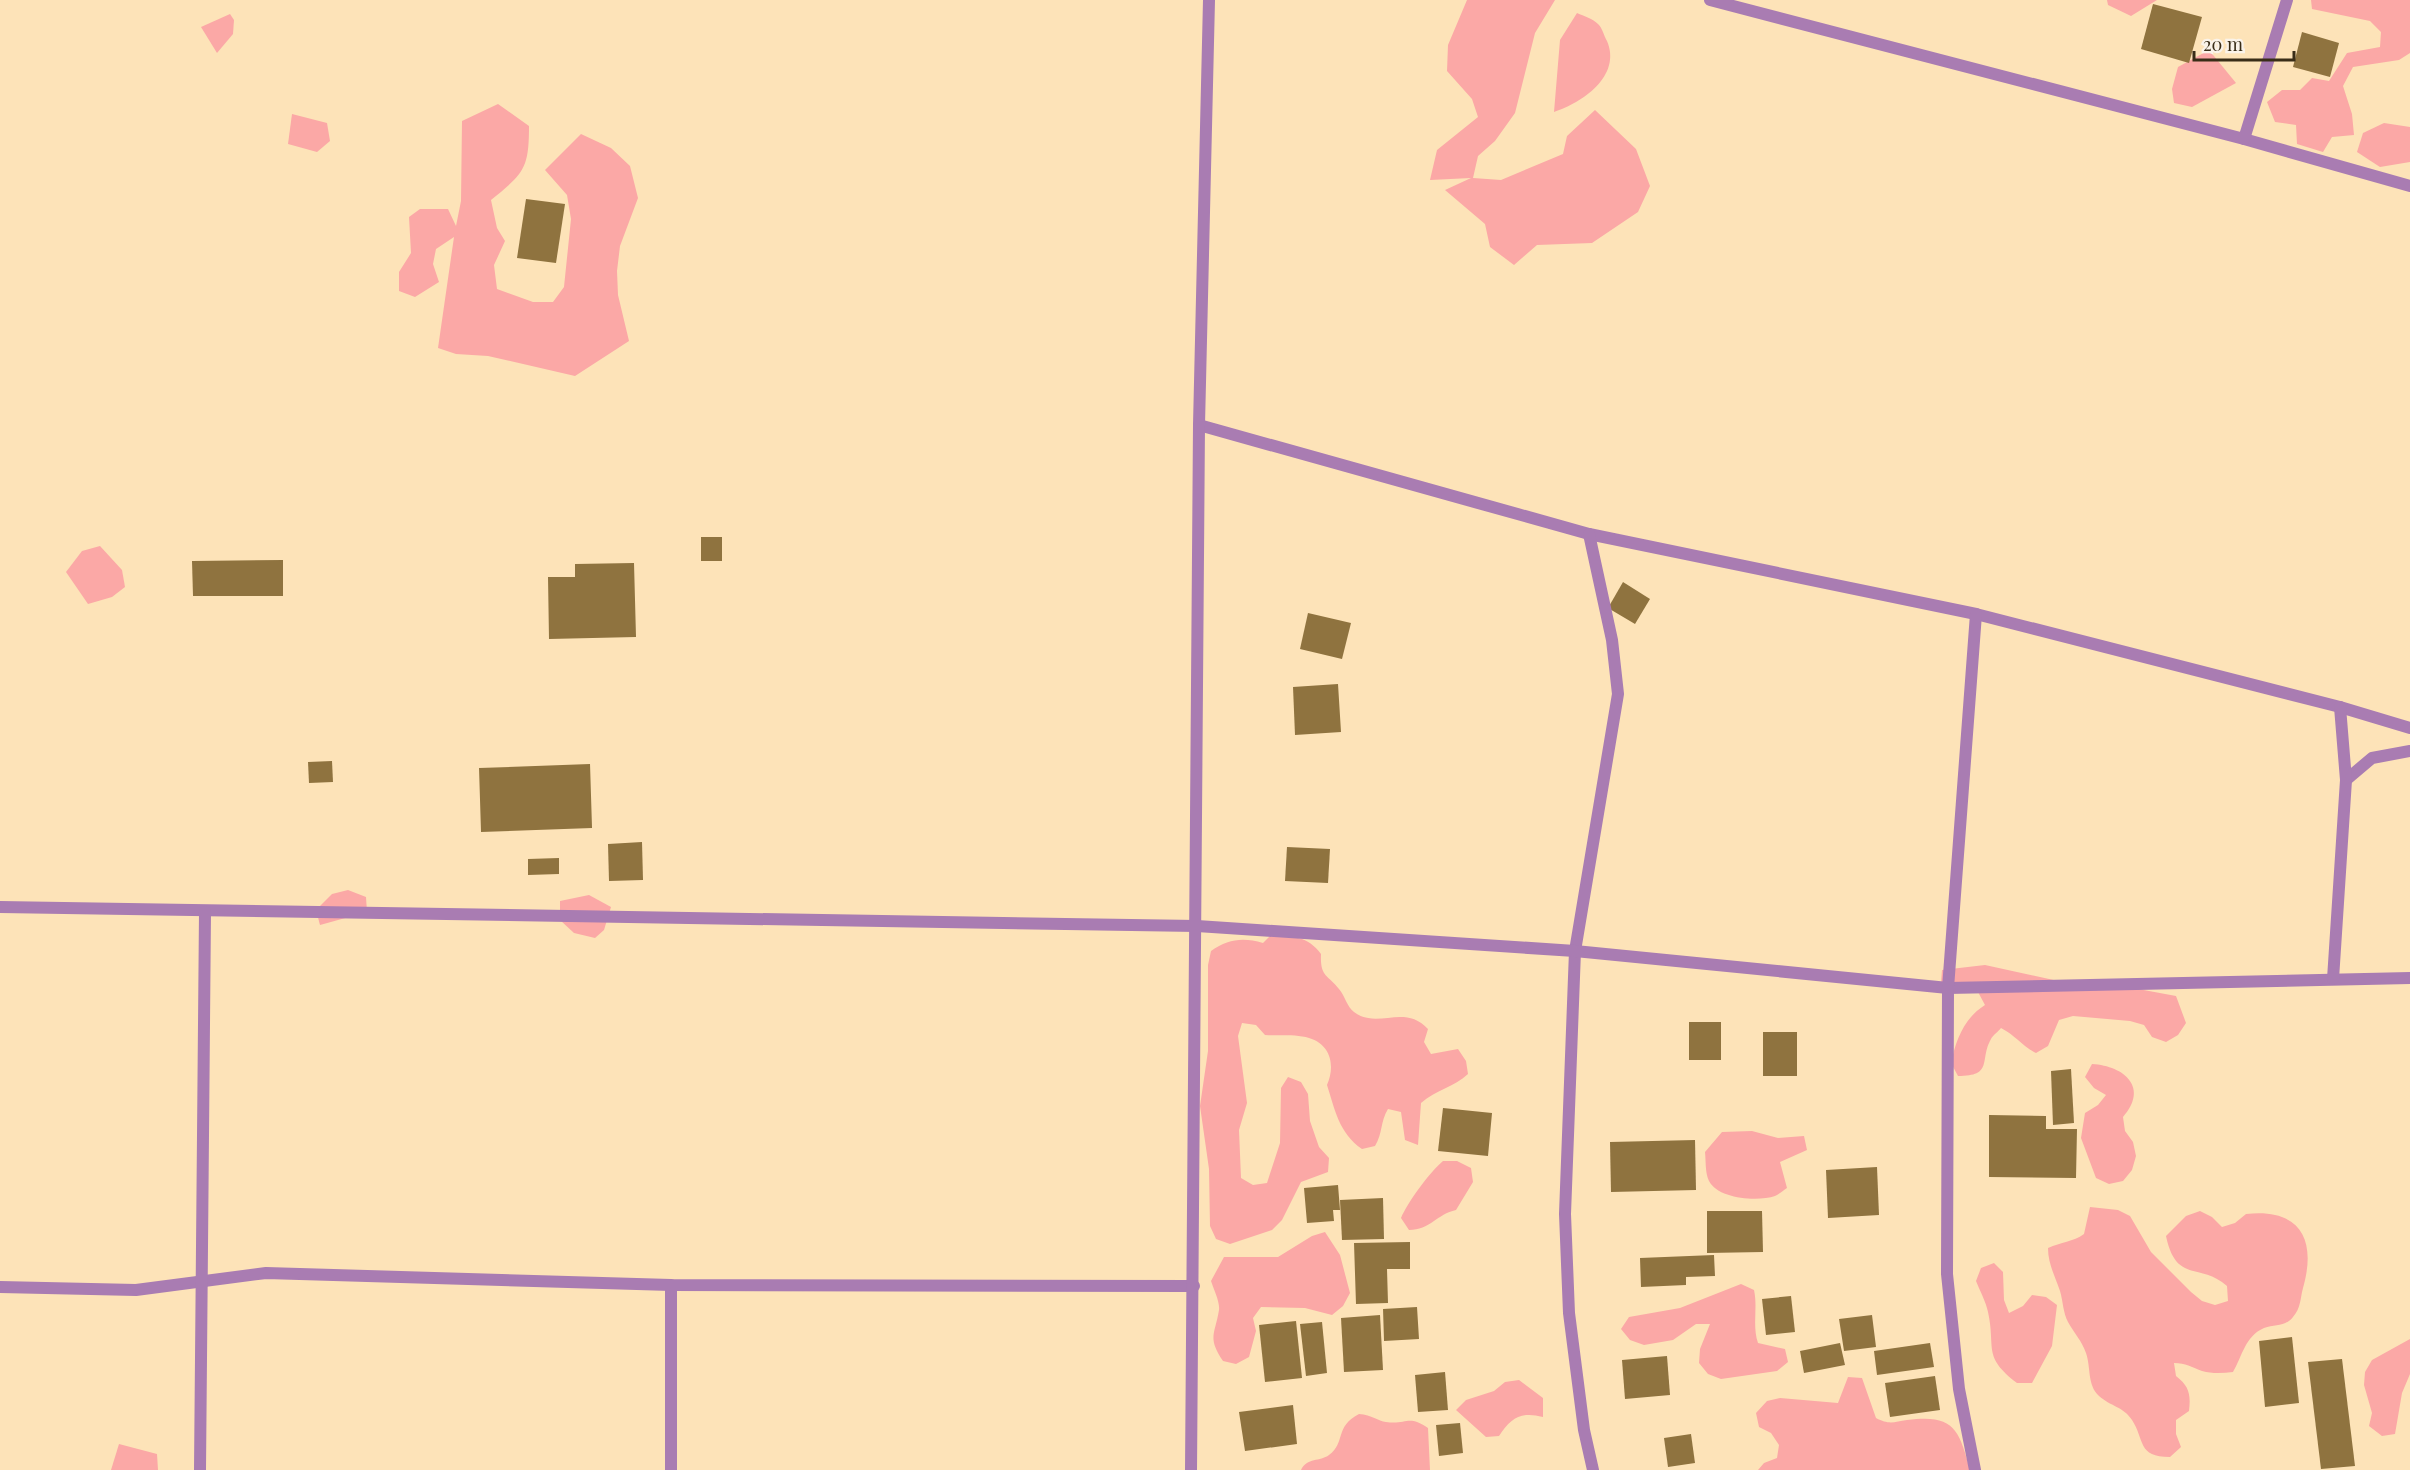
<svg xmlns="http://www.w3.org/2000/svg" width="2410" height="1470" viewBox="0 0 2410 1470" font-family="'Playfair Display',serif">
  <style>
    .green { fill: #fba8a6 }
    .building { fill: #8f733f }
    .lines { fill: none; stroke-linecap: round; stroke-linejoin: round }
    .minor { stroke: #a97cb2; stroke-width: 12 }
    .tertiary { stroke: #a97cb2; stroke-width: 12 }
  </style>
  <rect width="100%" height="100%" fill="#fde3b8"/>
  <!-- green -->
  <g class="green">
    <path d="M1467 0H1555L1535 33 1515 113 1495 141 1478 156 1473 178 1501 180 1563 154 1567 136 1595 110 1636 149 1650 186 1638 212 1592 243 1537 245 1514 265 1490 247 1485 224 1445 190 1471 178 1430 180 1437 150 1478 117 1472 99 1447 71 1448 45Z"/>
    <path d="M2107 0H2157L2131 16 2108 5Z"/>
    <path d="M2311 0H2410V53L2399 60 2353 67 2343 86 2352 114 2354 135 2332 137 2323 152 2297 144 2296 125 2275 122 2267 102 2282 90H2300L2312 78 2329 81 2347 53 2380 47 2381 32 2370 21 2312 9Z"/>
    <path d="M1577 13C1584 16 1593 19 1598 24 1602 27 1604 36 1607 41 1622 76 1582 103 1554 112L1560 40Z"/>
    <path d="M230 14 234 20 233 34 217 53 201 27Z"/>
    <path d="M2209 50 2236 83 2192 107 2174 103 2172 89 2178 67Z"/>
    <path d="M498 104 529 126C529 169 524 173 491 200L497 228 505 241 494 265 497 289 533 302H553L564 287 571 219 567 195 545 170 581 134 611 148 630 166 638 198 620 246 617 271 618 295 629 341 575 376 488 356 456 354 438 348 454 237 436 249 433 264 439 282 415 297 399 291V272L411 253 409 217 420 209H448L456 226 461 201 462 121Z"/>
    <path d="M292 114 327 123 330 141 317 152 288 144Z"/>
    <path d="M2384 123 2410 127V162L2380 167 2357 152 2363 133Z"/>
    <path d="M100 546 122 570 125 587 112 597 88 604 66 572 82 551Z"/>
    <path d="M348 890 366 897 367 912 320 925 316 910 332 894Z"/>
    <path d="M589 895 611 907 604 930 595 938 574 933 560 920V901Z"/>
    <path d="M1271 935C1292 936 1308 936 1321 954 1320 977 1327 974 1339 989 1345 996 1347 1007 1354 1012 1378 1030 1404 1003 1428 1029L1424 1042 1431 1054 1458 1049 1466 1061 1468 1074C1454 1087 1436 1090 1421 1103L1418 1145 1405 1140 1401 1112 1388 1109C1380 1122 1383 1133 1375 1146L1362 1149C1339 1133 1335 1110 1327 1085 1335 1067 1332 1045 1309 1038 1296 1034 1279 1036 1265 1035L1256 1025 1242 1023 1238 1036 1247 1103 1239 1130 1241 1178 1253 1185 1267 1183 1280 1143 1281 1088 1288 1077 1301 1082 1308 1094 1310 1121 1319 1147 1329 1158 1328 1172 1301 1182 1282 1220 1272 1230 1230 1244 1216 1239 1210 1226 1209 1169 1200 1106 1208 1051V965L1211 951C1228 939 1243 937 1263 943Z"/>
    <path d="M1985 965 2081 986H2122L2176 996 2186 1023 2178 1035 2166 1042 2152 1037 2144 1025 2130 1021 2073 1016 2059 1020 2048 1046 2036 1053C2022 1046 2015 1035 2001 1028 1998 1032 1993 1035 1991 1039 1979 1060 1994 1076 1958 1076L1951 1063C1956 1040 1964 1018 1985 1005L1978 992 1941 983 1942 970Z"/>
    <path d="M2092 1064C2125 1066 2149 1088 2123 1117L2125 1131 2133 1142 2136 1156 2132 1170 2123 1181 2109 1184 2096 1178 2081 1138 2085 1113 2098 1105 2106 1095 2094 1088 2085 1077Z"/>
    <path d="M1752 1131 1778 1138 1804 1136 1807 1150 1780 1162 1787 1188C1784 1190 1779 1194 1775 1196 1758 1202 1718 1199 1709 1181 1705 1173 1706 1161 1705 1152L1722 1132Z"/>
    <path d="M1443 1161H1457L1471 1168 1473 1182 1456 1210C1437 1214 1430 1230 1409 1230L1401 1218C1408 1202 1429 1173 1443 1161Z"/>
    <path d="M2090 1207 2118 1210 2130 1216 2151 1252 2191 1292 2202 1301 2215 1305 2228 1301 2227 1286C2200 1262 2176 1284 2166 1236L2186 1216 2200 1211 2212 1217 2222 1227 2235 1223 2246 1214C2300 1208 2317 1239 2303 1288 2300 1299 2301 1308 2293 1317 2285 1327 2275 1324 2264 1328 2245 1336 2242 1357 2233 1372 2223 1373 2213 1374 2202 1371 2191 1367 2186 1363 2174 1363L2176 1376C2189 1386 2191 1394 2189 1411L2176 1420V1434L2181 1447 2170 1457C2137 1457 2145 1440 2132 1420 2124 1407 2110 1406 2099 1396 2087 1385 2091 1367 2086 1353 2082 1341 2074 1333 2068 1322 2063 1313 2063 1301 2060 1291 2055 1276 2048 1264 2048 1248 2061 1242 2073 1242 2084 1234Z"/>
    <path d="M1325 1232 1340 1255 1350 1293 1343 1306 1332 1315 1305 1308 1261 1307 1253 1318 1256 1331 1249 1357 1236 1364 1223 1361C1207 1337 1215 1335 1219 1310 1220 1302 1214 1290 1211 1281L1224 1257H1278L1312 1236Z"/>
    <path d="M1994 1263 2003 1272 2004 1300 2009 1313 2023 1306 2032 1295 2046 1297 2057 1305 2052 1346 2032 1383H2017C1982 1356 1996 1349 1988 1312 1986 1302 1980 1291 1976 1281L1981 1268Z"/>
    <path d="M1741 1284 1754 1290C1758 1308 1752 1325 1758 1343L1785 1349 1788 1362 1777 1371 1721 1379 1708 1374 1699 1363 1700 1349 1710 1324H1696L1673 1340 1644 1345 1630 1340 1621 1329 1629 1317 1680 1308Z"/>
    <path d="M2410 1339V1374L2402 1393 2395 1434 2382 1436 2369 1426 2372 1413 2364 1385 2365 1372 2372 1360Z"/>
    <path d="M1848 1377 1862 1378 1876 1418C1889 1425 1894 1422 1907 1420 1953 1414 1959 1428 1970 1470H1758L1764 1463 1777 1458 1779 1445 1771 1433 1759 1427 1756 1413 1767 1401 1780 1398 1838 1403Z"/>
    <path d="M1519 1380 1543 1398V1417C1521 1411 1511 1418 1499 1436L1486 1437 1456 1410 1466 1400 1494 1391 1505 1382Z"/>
    <path d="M1359 1414C1372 1415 1378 1421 1386 1422 1407 1425 1408 1414 1428 1428L1430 1470H1301C1307 1457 1320 1462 1329 1455 1346 1443 1334 1427 1359 1414Z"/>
    <path d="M119 1444 157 1454 158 1470H111Z"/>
  </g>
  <!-- building -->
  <g class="building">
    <path d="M2153 4 2202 17 2189 63 2141 49Z"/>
    <path d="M2302 32 2339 43 2330 77 2293 67Z"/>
    <path d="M526 199 565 204 556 263 517 258Z"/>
    <rect x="701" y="537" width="21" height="24"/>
    <path d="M283 560V596H193L192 561Z"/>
    <path d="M634 563 636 637 549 639 548 577H575V564Z"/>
    <path d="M1623 582 1650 599 1635 624 1608 608Z"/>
    <path d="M1308 613 1351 623 1342 659 1300 649Z"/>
    <path d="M1338 684 1341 732 1295 735 1293 687Z"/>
    <path d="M332 761 333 782 309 783 308 762Z"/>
    <path d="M590 764 592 828 481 832 479 768Z"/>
    <path d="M642 842 643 880 609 881 608 844Z"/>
    <path d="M1287 847 1330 849 1328 883 1285 881Z"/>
    <path d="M559 858V874L528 875V859Z"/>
    <rect x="1689" y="1022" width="32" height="38"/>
    <rect x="1763" y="1032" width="34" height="44"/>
    <path d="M2071 1069 2074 1123 2053 1125 2051 1071Z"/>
    <path d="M1443 1108 1492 1113 1488 1156 1438 1151Z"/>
    <path d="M1989 1115 2046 1116V1129H2077L2076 1178 1989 1177Z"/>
    <path d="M1695 1140 1696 1190 1611 1192 1610 1142Z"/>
    <path d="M1877 1167 1879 1215 1828 1218 1826 1170Z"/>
    <path d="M1338 1185 1340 1210H1333L1334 1221 1307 1223 1304 1188Z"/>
    <path d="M1383 1198 1384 1239 1342 1240 1340 1200Z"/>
    <path d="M1707 1211H1762L1763 1252 1707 1253Z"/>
    <path d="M1410 1242V1269H1387L1388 1303 1356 1304 1354 1243Z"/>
    <path d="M1714 1255 1715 1276 1686 1277V1285L1641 1287 1640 1258Z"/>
    <path d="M1791 1296 1795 1332 1766 1335 1762 1299Z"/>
    <path d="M1417 1307 1419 1339 1384 1341 1383 1309Z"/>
    <path d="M1380 1315 1383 1370 1344 1372 1341 1318Z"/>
    <path d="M1872 1315 1876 1347 1844 1351 1839 1319Z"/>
    <path d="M1296 1321 1302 1378 1265 1382 1259 1325Z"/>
    <path d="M1322 1322 1327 1373 1306 1376 1300 1324Z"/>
    <path d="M2292 1337 2299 1403 2265 1407 2259 1341Z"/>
    <path d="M1840 1343 1845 1365 1804 1373 1800 1351Z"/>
    <path d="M1930 1343 1934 1367 1877 1375 1874 1351Z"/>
    <path d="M1667 1356 1670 1395 1625 1399 1622 1360Z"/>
    <path d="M2342 1359 2355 1466 2321 1469 2308 1362Z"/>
    <path d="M1445 1372 1448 1410 1418 1412 1415 1375Z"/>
    <path d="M1935 1376 1940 1410 1890 1417 1885 1383Z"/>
    <path d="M1293 1405 1297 1444 1245 1451 1239 1412Z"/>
    <path d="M1460 1423 1463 1453 1439 1456 1436 1425Z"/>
    <path d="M1691 1434 1695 1463 1668 1467 1664 1438Z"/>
  </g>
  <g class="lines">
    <!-- minor -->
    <g class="minor">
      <path d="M1710 0 2244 139 2410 186"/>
      <path d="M2244 139 2287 0"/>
      <path d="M1199 425 1589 534 1976 614 2340 707 2410 728"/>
      <path d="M1589 534 1612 640 1618 694 1575 951 1565 1214 1569 1313 1584 1430 1593 1470"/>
      <path d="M2346 780 2372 758 2410 751"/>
      <path d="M0 907 1197 926 1575 951 1948 988 2410 978"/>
      <path d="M2333 979 2346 780 2340 707"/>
      <path d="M671 1285V1470"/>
      <path d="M0 1287 136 1290 266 1273 671 1285 1194 1286"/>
      <path d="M200 1470 205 912"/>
      <path d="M1975 1470 1959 1389 1947 1274 1948 988 1976 614"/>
    </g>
    <!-- tertiary -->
    <path class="tertiary" d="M1191 1470 1199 425 1209 0"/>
  </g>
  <!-- scale -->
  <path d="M2194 51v9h100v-9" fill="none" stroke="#392d17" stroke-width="3"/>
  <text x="2203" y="51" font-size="18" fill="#392d17" stroke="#faf3e9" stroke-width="4.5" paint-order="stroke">20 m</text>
</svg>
